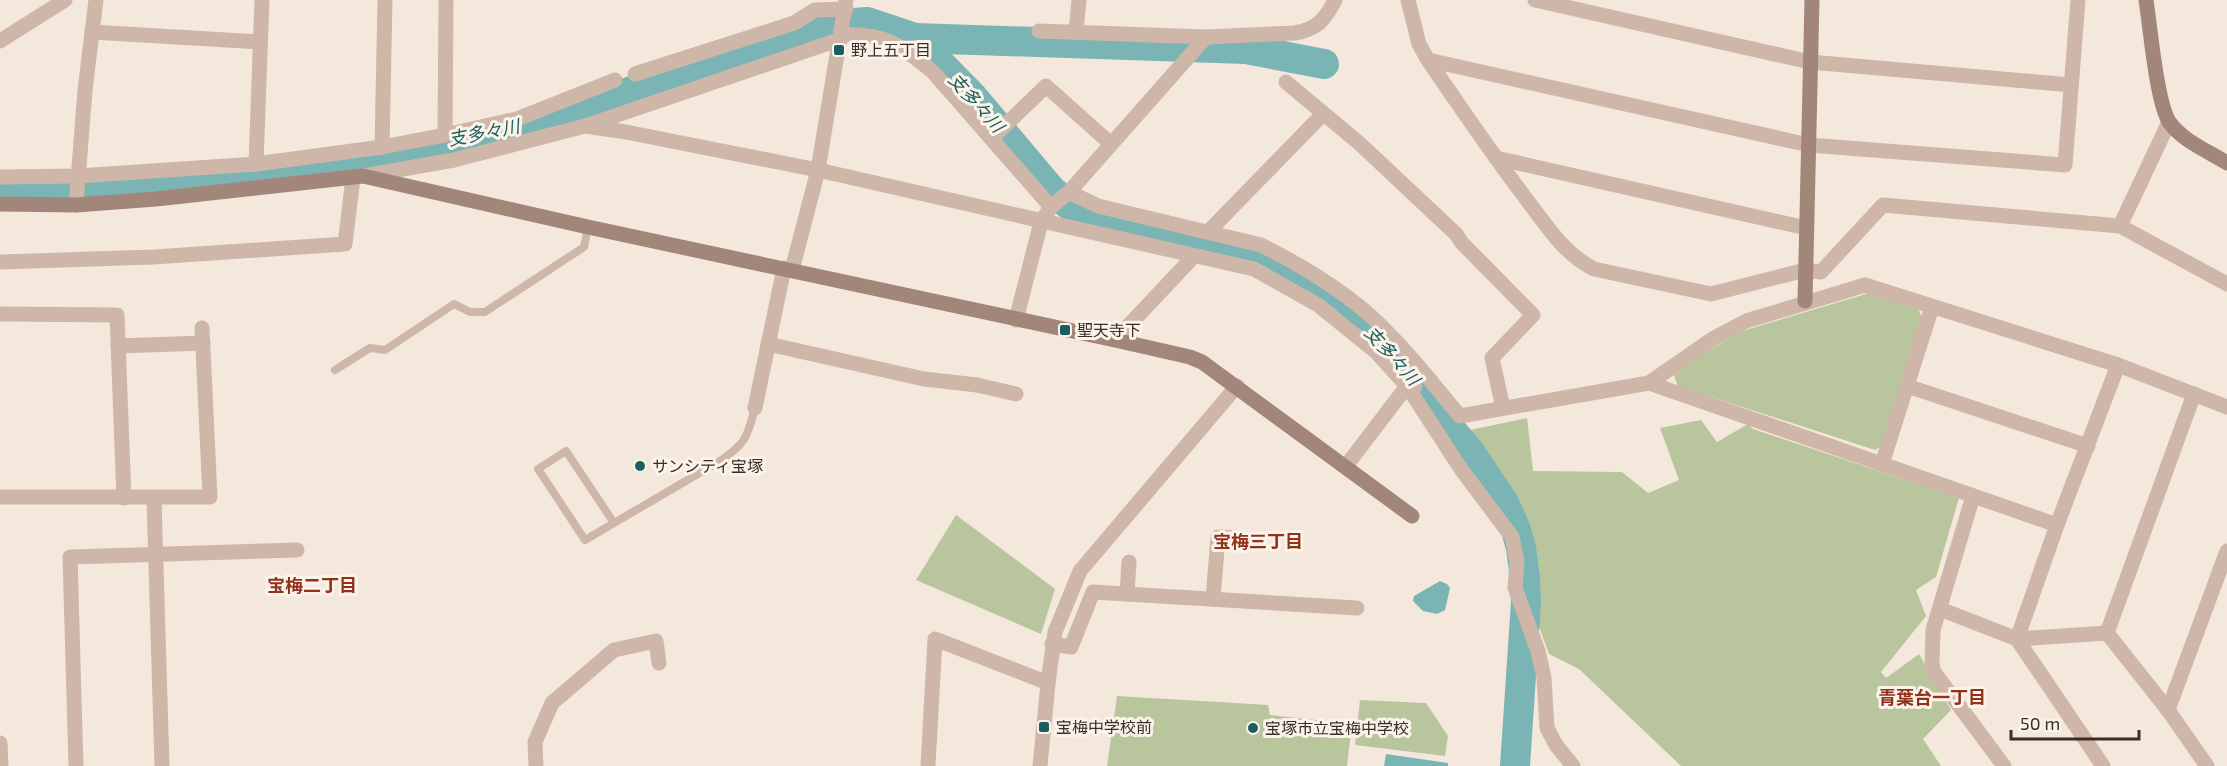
<svg xmlns="http://www.w3.org/2000/svg" width="2227" height="766" viewBox="0 0 2227 766" font-family="'Exo 2','Noto Sans JP',sans-serif">
  <style>
    .green { fill: #b9c59c }
    .water { fill: #7ab4b4 }
    .lines { fill: none; stroke-linecap: round; stroke-linejoin: round }
    .river { stroke: #7ab4b4; stroke-width: 30 }
    .lane { stroke: #ceb7a8; stroke-width: 8 }
    .street { stroke: #ceb7a8; stroke-width: 15 }
    .secondary { stroke: #a28679; stroke-width: 15 }
    .poi-dot { fill: #1a5e5f; stroke: #fbf3ea; stroke-width: 2 }
    .labels { text-anchor: middle; stroke-width: 6; stroke-linejoin: round; paint-order: stroke }
    .poi-label { font-size: 16px; fill: #3a2d29; stroke: #fbf3ea; text-anchor: start }
    .water-label { font-size: 18px; font-style: italic; fill: #1a5e5f; stroke: #fbf3ea }
    .neighbourhood-label { font-size: 18px; font-weight: bold; fill: #90311b; stroke: #fbf3ea }
  </style>
  <rect width="100%" height="100%" fill="#f4e8dd"/>
  <!-- green -->
  <g class="green">
    <path d="M1869 293 1918 307 1922 319 1884 445 1875 450 1678 386 1673 373 1739 332Z"/>
    <path d="M1527 418 1533 471 1622 472 1648 493 1679 480 1660 428 1701 420 1717 442 1748 424 1753 429 1959 498 1936 577 1916 590 1926 616 1881 672 1886 678 1919 654 1951 710 1923 739 1941 766H1681L1579 669 1549 654 1533 610 1534 586 1527 522 1470 430Z"/>
    <path d="M956 515 1055 589 1041 634 916 580Z"/>
    <path d="M1117 696 1268 705 1270 715 1352 724 1347 766H1107Z"/>
    <path d="M1360 700 1426 703 1448 736 1445 756 1355 745Z"/>
  </g>
  <!-- water -->
  <g class="water">
    <path d="M1440 581 1447 584 1450 588 1445 610 1437 614 1423 611 1413 601 1414 596Z"/>
    <path d="M1386 754 1448 763V766H1384Z"/>
  </g>
  <g class="lines">
    <!-- river -->
    <g class="river">
      <path d="M915 38 1246 49 1324 64"/>
      <path d="M0 188 57 190 231 177 330 164 432 147 546 121 817 26 867 22 915 38 972 96 1052 191 1078 212 1267 260 1297 276 1344 307 1389 348 1436 411 1472 455 1504 503 1516 530 1521 548 1525 578 1526 602 1515 766"/>
    </g>
    <!-- lane -->
    <g class="lane">
      <path d="M335 370 370 348 385 350 454 304 470 312H485L584 247 588 227"/>
      <path d="M614 523 566 451 538 469 585 540 720 461C746 443 747 438 755 408"/>
    </g>
    <!-- street -->
    <g class="street">
      <path d="M1408 0 1419 44 1428 60C1460 107 1492 154 1527 200 1547 226 1564 254 1594 269L1711 294 1805 270 1821 272 1883 205 2120 226 2227 284"/>
      <path d="M1535 0 1810 62 2071 85"/>
      <path d="M1039 31 1206 37 1295 33C1317 29 1325 20 1335 0"/>
      <path d="M1076 31 1079 0"/>
      <path d="M92 32 260 42"/>
      <path d="M842 35C885 33 901 45 933 72L1051 207"/>
      <path d="M0 41 65 0"/>
      <path d="M1428 60 1809 145 2065 165 2078 0"/>
      <path d="M635 74 794 23 815 10 846 9"/>
      <path d="M1286 82 1359 143 1456 234 1462 243 1533 315 1492 358 1503 408"/>
      <path d="M585 126 626 132 818 170 1254 269 1318 305 1376 352 1407 386 1461 469 1512 537 1517 562 1515 588 1538 651 1544 678 1547 728 1556 745 1573 766"/>
      <path d="M445 135 446 0"/>
      <path d="M992 138 1046 86 1111 144"/>
      <path d="M382 147 385 0"/>
      <path d="M1496 158 1806 228"/>
      <path d="M256 164 262 0"/>
      <path d="M363 176 454 160 585 126 841 39"/>
      <path d="M0 177 78 176 256 164 382 147 445 135 517 119 615 80"/>
      <path d="M1069 192 1098 206 1261 245C1307 268 1355 297 1390 335 1415 360 1437 389 1460 416L1649 383 1714 338 1746 321 1865 285 2118 365 2227 407"/>
      <path d="M76 205 85 90 96 0"/>
      <path d="M2120 226 2169 122"/>
      <path d="M1208 232 1323 114"/>
      <path d="M0 262 154 257 345 244 353 178"/>
      <path d="M792 270 818 170 846 0"/>
      <path d="M0 314 117 315 124 498"/>
      <path d="M1016 320 1041 222 1051 207 1069 192 1206 37"/>
      <path d="M1115 340 1194 256"/>
      <path d="M768 344 924 379 977 385 1016 394"/>
      <path d="M118 346 203 343"/>
      <path d="M1649 383 2057 525"/>
      <path d="M1907 386 2088 446"/>
      <path d="M2194 394 2107 633 2168 710 2207 766"/>
      <path d="M755 408 784 268"/>
      <path d="M1882 464 1932 307"/>
      <path d="M1346 466 1407 386H1415"/>
      <path d="M1973 496 1933 630 1932 664 1934 672 2004 766"/>
      <path d="M0 497H210L202 328"/>
      <path d="M154 499 162 766"/>
      <path d="M1127 594 1129 562"/>
      <path d="M1213 599 1218 537 1239 538"/>
      <path d="M1940 609 2017 639 2107 633"/>
      <path d="M1052 644 1071 647 1093 592 1357 608"/>
      <path d="M2168 710 2227 551"/>
      <path d="M0 743 1 766"/>
      <path d="M76 766 70 557 297 550"/>
      <path d="M536 766 535 742 552 703 614 650 656 641 659 663"/>
      <path d="M928 766 935 639 1048 683"/>
      <path d="M1040 766 1048 683 1055 632 1080 571 1237 386"/>
      <path d="M2103 766 2017 639 2057 525 2118 365"/>
    </g>
    <!-- secondary -->
    <g class="secondary">
      <path d="M2146 0C2150 25 2157 106 2170 123 2183 141 2208 151 2227 163"/>
      <path d="M0 204 76 205 156 199 363 176 588 227 1115 340 1190 357 1202 362 1412 516"/>
      <path d="M1805 301 1812 0"/>
    </g>
  </g>
  <!-- markers -->
  <g class="poi-dot">
    <rect x="833" y="44" width="12" height="12" rx="3"/>
    <rect x="1059" y="324" width="12" height="12" rx="3"/>
    <circle cx="640" cy="466" r="6"/>
    <rect x="1038" y="721" width="12" height="12" rx="3"/>
    <circle cx="1253" cy="728" r="6"/>
  </g>
  <g class="labels">
    <!-- poi labels -->
    <g class="poi-label">
      <text x="851" y="56">野上五丁目</text>
      <text x="1077" y="336">聖天寺下</text>
      <text x="652" y="472">サンシティ宝塚</text>
      <text x="1056" y="733">宝梅中学校前</text>
      <text x="1265" y="734">宝塚市立宝梅中学校</text>
    </g>
    <!-- water labels -->
    <g class="water-label">
      <text transform="translate(976 103) rotate(48)" y="6">支多々川</text>
      <text transform="translate(484 133) rotate(-11)" y="6">支多々川</text>
      <text transform="translate(1392 356) rotate(48)" y="6">支多々川</text>
    </g>
    <!-- neighbourhood labels -->
    <g class="neighbourhood-label">
      <text x="1258" y="548">宝梅三丁目</text>
      <text x="312" y="592">宝梅二丁目</text>
      <text x="1932" y="704">青葉台一丁目</text>
    </g>
  </g>
  <!-- scale -->
  <path d="M2011 730v9h128v-9" fill="none" stroke="#3a2d29" stroke-width="3"/>
  <text x="2020" y="730" font-size="18" fill="#3a2d29" stroke="#fbf3ea" stroke-width="4.5" paint-order="stroke">50 m</text>
</svg>
